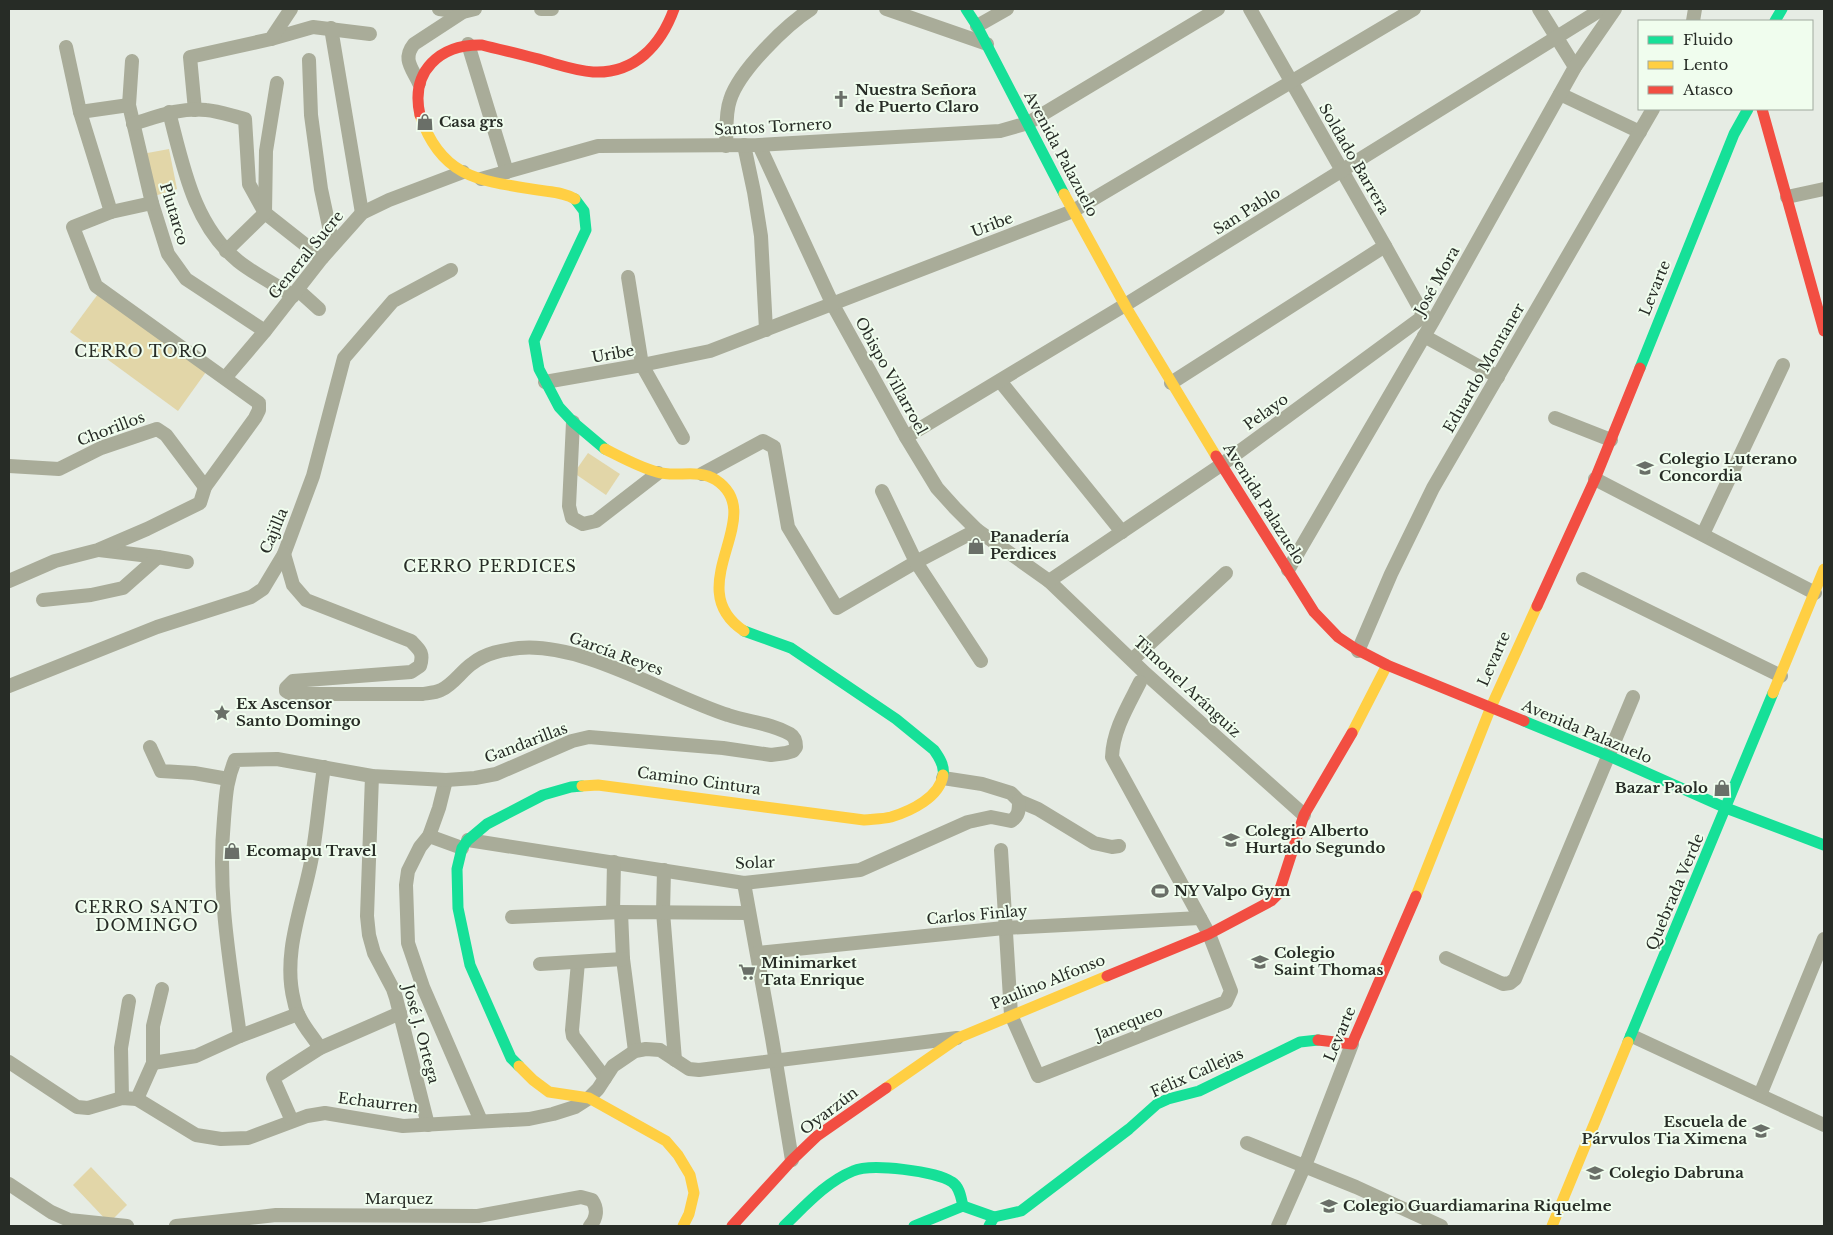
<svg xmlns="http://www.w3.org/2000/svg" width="1833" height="1235" viewBox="0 0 1833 1235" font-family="'Libre Baskerville',serif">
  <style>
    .garden { fill: #e2d6a8 }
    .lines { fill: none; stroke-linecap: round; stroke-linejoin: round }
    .street { stroke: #a9ac99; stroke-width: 14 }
    .fast { stroke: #16e098; stroke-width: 11 }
    .slow { stroke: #ffcf43; stroke-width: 11 }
    .jam { stroke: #f24e42; stroke-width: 11 }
    .labels { text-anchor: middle; stroke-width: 4; stroke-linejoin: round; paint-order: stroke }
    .poi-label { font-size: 15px; font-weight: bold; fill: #272c26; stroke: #f0fdee; text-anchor: start }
    .street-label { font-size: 15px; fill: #272c26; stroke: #f0fdee }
    .neighbourhood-label { font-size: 16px; letter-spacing: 1px; fill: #272c26; stroke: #f0fdee }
  </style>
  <rect width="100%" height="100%" fill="#e6ece4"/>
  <!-- garden -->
  <g class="garden">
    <path d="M169 149 177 189 151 197 142 154Z"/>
    <path d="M98 294 206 372 178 411 70 332Z"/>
    <path d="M588 453 620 474 606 495 574 473Z"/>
    <path d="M91 1167 127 1205 109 1223 73 1185Z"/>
  </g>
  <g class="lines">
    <!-- street -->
    <g class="street">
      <path d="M439 9 463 12"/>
      <path d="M541 9H552"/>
      <path d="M886 9 987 44"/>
      <path d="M1250 9 1385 246 1424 316 1431 320"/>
      <path d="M1539 9 1575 67"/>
      <path d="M1693 21 1695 9"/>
      <path d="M977 26 1007 9"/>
      <path d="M331 28 362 213"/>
      <path d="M271 39 313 27 370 34"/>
      <path d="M468 44 507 172"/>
      <path d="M66 47 80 112 111 212"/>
      <path d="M309 60 311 115 321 189 333 245"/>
      <path d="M132 61 129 105 152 203 168 254 186 279 265 331"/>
      <path d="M419 83C412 68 402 59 414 44L463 12 475 9"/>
      <path d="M1560 94 1640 132"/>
      <path d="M195 110 190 57 271 39 291 9"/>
      <path d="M80 112 129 105"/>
      <path d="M169 112C183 165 193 224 238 261 254 274 275 284 293 296"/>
      <path d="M133 124C156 117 181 107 206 110 219 111 232 116 245 119L249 184 265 213 322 258"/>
      <path d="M744 145 754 192 761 236 766 330"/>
      <path d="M759 145 833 305 906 437 937 488 955 508 977 530 1049 581 1146 674 1304 815"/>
      <path d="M726 146C727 131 725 114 730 100 739 71 786 25 811 9"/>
      <path d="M481 179 598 146 759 145 1000 131 1028 123 1218 9"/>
      <path d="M1787 197 1824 189"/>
      <path d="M226 251 265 213 266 151 277 83"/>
      <path d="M628 277 642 365 683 438"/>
      <path d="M298 290 319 309"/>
      <path d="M1424 336 1498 377"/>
      <path d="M225 378 265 331 322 258 362 213 389 200 463 172"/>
      <path d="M1000 381 1122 532"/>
      <path d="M545 382 642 365 710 351 1073 211 1414 9"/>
      <path d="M1171 383 1385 246"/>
      <path d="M1555 418 1611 440"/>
      <path d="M573 422 569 506 572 518 583 524 596 521 658 473"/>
      <path d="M906 437 1125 305 1602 9"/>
      <path d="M9 466 59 469 101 448 157 429 166 435 205 487"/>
      <path d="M702 474 763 441 774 447 788 527 837 608 916 562 977 530"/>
      <path d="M1595 479 1815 593"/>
      <path d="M882 491 916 562 981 661"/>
      <path d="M1703 534 1783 365"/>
      <path d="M99 550 158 557 187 562"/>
      <path d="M1288 570 1433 321 1575 67 1615 9"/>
      <path d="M1583 579 1781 676"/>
      <path d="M9 581 55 561 98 550 147 529 200 503 205 487 255 418 259 410V403L96 286 73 227 111 212 152 203"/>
      <path d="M1049 581 1221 465 1424 316"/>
      <path d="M43 600 91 595 123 588 158 557"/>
      <path d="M1358 651 1391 574 1433 488 1653 109"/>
      <path d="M1133 659 1226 573"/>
      <path d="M9 686 157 627 251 597 263 589 284 554 313 476 344 358 393 301 451 270"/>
      <path d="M150 747 161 771 194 773 228 779"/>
      <path d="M372 776 367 916 369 935 374 953 393 989 396 998 428 1125"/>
      <path d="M943 778 982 784 1011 793 1019 801 1038 809 1094 843 1112 847 1119 846"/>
      <path d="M446 780 439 808 429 836 420 847 408 871 406 885 408 943 423 987 481 1121"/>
      <path d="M429 836 462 848"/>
      <path d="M468 840 744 883 860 870 968 822 991 817 1011 821C1019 816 1019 810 1019 801"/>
      <path d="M1001 850 1011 1015 1038 1076 1226 1002 1231 991 1209 934 1112 757C1113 730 1128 706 1140 682"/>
      <path d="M664 870 663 912 675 1060"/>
      <path d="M744 883 772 1038 792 1160"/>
      <path d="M613 912 614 862"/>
      <path d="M621 912 623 959 635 1051"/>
      <path d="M512 917 621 912 749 913"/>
      <path d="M757 953 1004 928 1200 918"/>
      <path d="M1446 958 1503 984 1510 983 1515 979 1633 697"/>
      <path d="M578 962 572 1030 573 1036 605 1078"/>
      <path d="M540 964 623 959"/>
      <path d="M240 1036C230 962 217 894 224 819 226 796 226 782 235 760L277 759 372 776 446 780 475 778 496 774 572 741 589 737 723 748 771 755 786 753 793 751 796 747C796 741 795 737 790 734 771 723 748 722 728 715 666 695 583 642 519 648 502 650 486 653 473 663 461 671 454 684 441 690 435 693 428 693 422 694H291L286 691V688L293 681 411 672 420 666C424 653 420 650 411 641L306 600 293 585 284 554"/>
      <path d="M1632 1036 1824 1125"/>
      <path d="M320 1048C313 1037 304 1027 299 1016 296 1011 295 1006 294 1001 282 954 302 908 311 862 317 831 319 799 324 767"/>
      <path d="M9 1062 77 1107 88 1108 122 1098 137 1099 196 1135 221 1139 248 1138 307 1116 325 1113 403 1126 529 1119 553 1114 575 1107 589 1098 598 1089 613 1066 635 1051 646 1049 660 1050 689 1069 699 1070 957 1038"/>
      <path d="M153 1063 196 1056 240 1036 298 1014"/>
      <path d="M1760 1095 1824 939"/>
      <path d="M122 1098 121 1048 129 1001"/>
      <path d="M137 1099 153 1063V1026L162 989"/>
      <path d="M292 1121 273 1078 320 1048 400 1013"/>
      <path d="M1247 1143 1356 1187 1441 1226"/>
      <path d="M9 1184 51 1212 69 1220 127 1226"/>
      <path d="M176 1226 276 1215 478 1216 581 1197 592 1200C598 1209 597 1218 590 1226"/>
      <path d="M1278 1226 1308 1158 1352 1044"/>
    </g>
    <!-- fast -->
    <g class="fast">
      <path d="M966 9 977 26 1064 194"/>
      <path d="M1775 21 1782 9"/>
      <path d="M575 199 584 211 586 230 534 341 539 369 559 407 573 422 605 449"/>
      <path d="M1640 368 1734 134 1748 109"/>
      <path d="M744 631 791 648 896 719 934 750C939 757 945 766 943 775"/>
      <path d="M1524 721 1609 756 1726 808 1824 845"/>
      <path d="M1628 1042 1773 693"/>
      <path d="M519 1066 511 1058 470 965 458 908 457 869 462 848 468 840 487 824 543 795 571 787 582 786"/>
      <path d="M994 1217 1021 1211 1129 1129 1157 1104 1168 1099 1199 1091 1300 1042 1318 1040"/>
      <path d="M784 1226C805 1206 826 1182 853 1171 871 1163 936 1171 952 1182 960 1187 961 1198 963 1206"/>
      <path d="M914 1226 963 1206 994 1217 989 1226"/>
    </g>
    <!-- slow -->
    <g class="slow">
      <path d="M420 115C441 178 480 181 538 190 550 192 564 192 575 199"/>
      <path d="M1064 194 1126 307 1216 456"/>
      <path d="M605 449C621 457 639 467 657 472 676 478 698 468 716 480 770 516 678 587 744 631"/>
      <path d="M1773 693 1824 569"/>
      <path d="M1352 733 1387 665"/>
      <path d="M582 786 598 785 864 820C873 819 883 819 891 817 911 811 940 797 943 775"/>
      <path d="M1416 896 1491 707 1537 606"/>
      <path d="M519 1066 533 1080 549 1092 589 1098 666 1141 678 1155 690 1175 694 1193 689 1214 683 1226"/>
      <path d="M886 1088 958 1038 1107 976"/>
      <path d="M1552 1226 1628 1042"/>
    </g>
    <!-- jam -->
    <g class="jam">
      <path d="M1762 109 1824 331"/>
      <path d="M420 115C410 71 440 44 482 45 505 51 529 56 552 63 566 67 579 71 593 72 635 74 661 45 674 9"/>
      <path d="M1216 456 1314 612 1338 637 1356 649 1387 665 1524 721"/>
      <path d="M1537 606 1595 479 1640 368"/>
      <path d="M1107 976 1209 934 1271 901 1277 895 1281 886 1304 815 1352 733"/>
      <path d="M1318 1040 1352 1044 1416 896"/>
      <path d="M732 1226 792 1160 817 1136 886 1088"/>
    </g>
  </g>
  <!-- icons -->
  <defs>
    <g id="church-bare" transform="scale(1.35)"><path d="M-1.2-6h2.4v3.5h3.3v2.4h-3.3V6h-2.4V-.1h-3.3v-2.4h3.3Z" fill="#6a6f68" stroke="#f0fdee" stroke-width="2.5" paint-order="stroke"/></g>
    <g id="shop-bare" transform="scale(1.35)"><path d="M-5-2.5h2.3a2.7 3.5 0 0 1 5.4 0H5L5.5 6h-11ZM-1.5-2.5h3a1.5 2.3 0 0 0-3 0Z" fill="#6a6f68" stroke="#f0fdee" stroke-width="2.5" paint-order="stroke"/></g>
    <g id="school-bare" transform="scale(1.35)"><path d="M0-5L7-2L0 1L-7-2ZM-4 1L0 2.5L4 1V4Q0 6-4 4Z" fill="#6a6f68" stroke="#f0fdee" stroke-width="2.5" paint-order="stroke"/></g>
    <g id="sight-bare" transform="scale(1.35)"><path d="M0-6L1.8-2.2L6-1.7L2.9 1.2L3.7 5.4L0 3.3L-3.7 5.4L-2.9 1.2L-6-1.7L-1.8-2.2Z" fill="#6a6f68" stroke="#f0fdee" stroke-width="2.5" paint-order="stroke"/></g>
    <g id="stadium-bare" transform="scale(1.35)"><path d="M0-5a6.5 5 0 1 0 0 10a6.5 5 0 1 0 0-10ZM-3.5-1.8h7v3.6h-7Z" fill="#6a6f68" stroke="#f0fdee" stroke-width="2.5" paint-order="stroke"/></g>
    <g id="supermarket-bare" transform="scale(1.35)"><path d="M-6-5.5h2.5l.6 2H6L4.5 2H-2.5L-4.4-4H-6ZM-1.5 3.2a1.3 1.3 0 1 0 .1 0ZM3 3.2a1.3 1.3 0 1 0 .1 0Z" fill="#6a6f68" stroke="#f0fdee" stroke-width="2.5" paint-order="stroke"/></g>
  </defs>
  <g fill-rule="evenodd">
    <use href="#church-bare" x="841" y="99"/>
    <use href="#shop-bare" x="425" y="122"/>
    <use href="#school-bare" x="1645" y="468"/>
    <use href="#shop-bare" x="976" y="546"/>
    <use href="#sight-bare" x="222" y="713"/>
    <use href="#shop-bare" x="1722" y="788"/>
    <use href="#school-bare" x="1231" y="840"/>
    <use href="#shop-bare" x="232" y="851"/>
    <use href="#stadium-bare" x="1160" y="891"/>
    <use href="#school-bare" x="1260" y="962"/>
    <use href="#supermarket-bare" x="747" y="972"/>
    <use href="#school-bare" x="1761" y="1131"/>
    <use href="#school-bare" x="1595" y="1173"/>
    <use href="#school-bare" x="1329" y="1206"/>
  </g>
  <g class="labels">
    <!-- poi labels -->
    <g class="poi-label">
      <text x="855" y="95">Nuestra Señora<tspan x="855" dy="17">de Puerto Claro</tspan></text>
      <text x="439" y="127">Casa grs</text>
      <text x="1659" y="464">Colegio Luterano<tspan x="1659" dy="17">Concordia</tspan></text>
      <text x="990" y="542">Panadería<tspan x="990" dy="17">Perdices</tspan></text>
      <text x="236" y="709">Ex Ascensor<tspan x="236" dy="17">Santo Domingo</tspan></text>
      <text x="1708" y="793" text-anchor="end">Bazar Paolo</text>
      <text x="1245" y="836">Colegio Alberto<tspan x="1245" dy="17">Hurtado Segundo</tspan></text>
      <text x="246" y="856">Ecomapu Travel</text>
      <text x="1174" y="896">NY Valpo Gym</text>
      <text x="1274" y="958">Colegio<tspan x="1274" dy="17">Saint Thomas</tspan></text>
      <text x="761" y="968">Minimarket<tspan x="761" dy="17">Tata Enrique</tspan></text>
      <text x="1747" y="1127" text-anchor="end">Escuela de<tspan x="1747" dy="17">Párvulos Tia Ximena</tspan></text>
      <text x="1609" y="1178">Colegio Dabruna</text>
      <text x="1343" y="1211">Colegio Guardiamarina Riquelme</text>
    </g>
    <!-- street labels -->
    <g class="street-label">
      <text transform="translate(773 127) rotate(-3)" y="5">Santos Tornero</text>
      <text transform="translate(1061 154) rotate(62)" y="5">Avenida Palazuelo</text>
      <text transform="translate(1354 159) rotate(60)" y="5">Soldado Barrera</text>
      <text transform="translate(1247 211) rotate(-32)" y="5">San Pablo</text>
      <text transform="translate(174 214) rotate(73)" y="5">Plutarco</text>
      <text transform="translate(992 225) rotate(-21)" y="5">Uribe</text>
      <text transform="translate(306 255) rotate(-51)" y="5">General Sucre</text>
      <text transform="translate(1437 281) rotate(-61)" y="5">José Mora</text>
      <text transform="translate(1655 288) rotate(-68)" y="5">Levarte</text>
      <text transform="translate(613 354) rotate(-10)" y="5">Uribe</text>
      <text transform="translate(1484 368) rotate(-60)" y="5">Eduardo Montaner</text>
      <text transform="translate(891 376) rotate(61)" y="5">Obispo Villarroel</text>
      <text transform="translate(1266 412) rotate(-36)" y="5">Pelayo</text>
      <text transform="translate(111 429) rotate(-21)" y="5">Chorillos</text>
      <text transform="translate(1264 504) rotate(58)" y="5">Avenida Palazuelo</text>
      <text transform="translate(274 531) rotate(-67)" y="5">Cajilla</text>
      <text transform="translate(616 654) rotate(20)" y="5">García Reyes</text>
      <text transform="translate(1494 659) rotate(-66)" y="5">Levarte</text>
      <text transform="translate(1187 687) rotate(43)" y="5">Timonel Aránguiz</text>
      <text transform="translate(1587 732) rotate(23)" y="5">Avenida Palazuelo</text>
      <text transform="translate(526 743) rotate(-21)" y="5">Gandarillas</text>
      <text transform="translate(699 781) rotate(8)" y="5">Camino Cintura</text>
      <text transform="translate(755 863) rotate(-2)" y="5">Solar</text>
      <text transform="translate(1675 892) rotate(-67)" y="5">Quebrada Verde</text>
      <text transform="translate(977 915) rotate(-5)" y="5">Carlos Finlay</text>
      <text transform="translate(1048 982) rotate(-22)" y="5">Paulino Alfonso</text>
      <text transform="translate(1129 1023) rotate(-21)" y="5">Janequeo</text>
      <text transform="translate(421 1034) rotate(75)" y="5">José J. Ortega</text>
      <text transform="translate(1340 1034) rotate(-67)" y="5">Levarte</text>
      <text transform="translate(1197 1073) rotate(-24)" y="5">Félix Callejas</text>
      <text transform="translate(378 1103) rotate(7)" y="5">Echaurren</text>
      <text transform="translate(829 1111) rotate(-37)" y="5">Oyarzún</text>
      <text x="399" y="1204">Marquez</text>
    </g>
    <!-- neighbourhood labels -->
    <g class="neighbourhood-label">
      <text x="141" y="357">CERRO TORO</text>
      <text x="490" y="572">CERRO PERDICES</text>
      <text x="147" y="913">CERRO SANTO<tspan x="147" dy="18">DOMINGO</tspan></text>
    </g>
  </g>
  <!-- border -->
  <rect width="1833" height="1235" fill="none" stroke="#272c26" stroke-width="20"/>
  <!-- legend -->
  <rect x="1638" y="20" width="175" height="90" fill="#f0fdee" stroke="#a0a99e"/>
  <rect x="1648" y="36" width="25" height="8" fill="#16e098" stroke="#a0a99e"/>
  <text x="1683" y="45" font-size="15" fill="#272c26">Fluido</text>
  <rect x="1648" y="61" width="25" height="8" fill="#ffcf43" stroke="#a0a99e"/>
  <text x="1683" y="70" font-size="15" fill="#272c26">Lento</text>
  <rect x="1648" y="86" width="25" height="8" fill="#f24e42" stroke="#a0a99e"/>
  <text x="1683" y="95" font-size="15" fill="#272c26">Atasco</text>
</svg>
